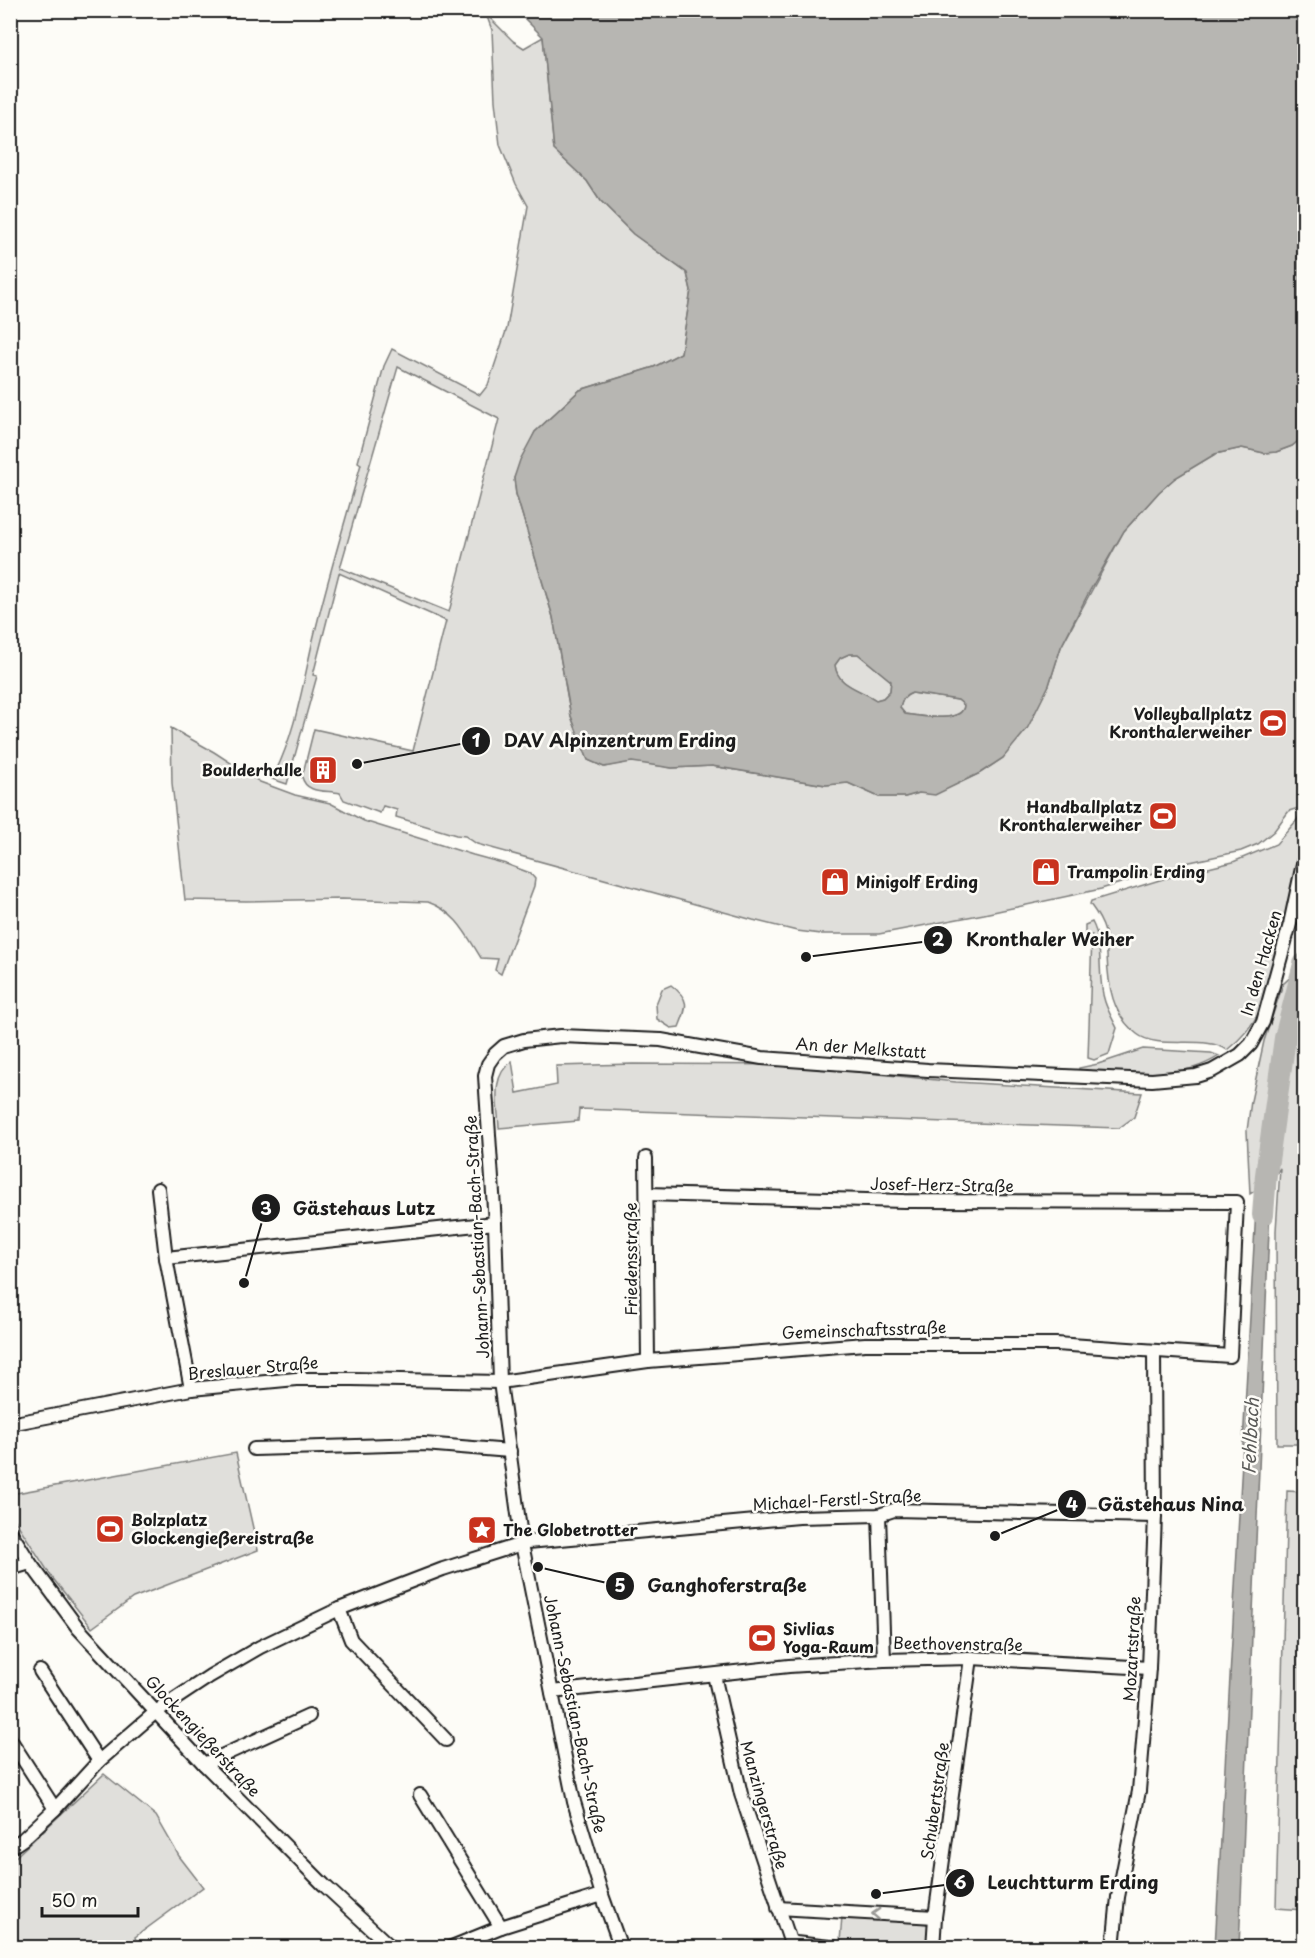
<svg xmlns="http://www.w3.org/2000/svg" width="1315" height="1958" viewBox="0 0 1315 1958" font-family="'Playpen Sans',sans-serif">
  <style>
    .green { fill: #e0dfdb; stroke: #7e7e7c; stroke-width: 1.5; fill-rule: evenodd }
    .water { fill: #b7b6b2; stroke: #797876; stroke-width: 1.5; fill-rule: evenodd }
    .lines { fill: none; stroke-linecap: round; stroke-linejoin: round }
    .river { stroke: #b7b6b2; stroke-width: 22 }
    .minor-casing { stroke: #1c1c1c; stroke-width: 16 }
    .minor { stroke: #fdfcf7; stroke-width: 12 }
    .oneway { stroke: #989794 }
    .labels { text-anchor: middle; stroke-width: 5; stroke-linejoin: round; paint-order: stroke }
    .poi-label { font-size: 16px; font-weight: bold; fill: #1c1c1c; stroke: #fdfcf7; text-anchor: start }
    .street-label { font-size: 16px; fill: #1c1c1c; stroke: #fdfcf7 }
    .water-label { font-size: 18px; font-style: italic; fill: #5a5a58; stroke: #fdfcf7 }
    .leader { fill: none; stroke: #1c1c1c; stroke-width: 2 }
    .callout-dot { fill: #1c1c1c; stroke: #fdfcf7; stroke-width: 2 }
    .mark-label { font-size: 18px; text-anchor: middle; font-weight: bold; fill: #fff }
    .callout-label { font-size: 18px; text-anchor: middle; font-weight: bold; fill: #1c1c1c; stroke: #fdfcf7; stroke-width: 5; stroke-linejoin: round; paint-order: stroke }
  </style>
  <rect width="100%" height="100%" fill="#fdfcf7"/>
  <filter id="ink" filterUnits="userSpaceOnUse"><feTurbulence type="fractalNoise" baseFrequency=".0167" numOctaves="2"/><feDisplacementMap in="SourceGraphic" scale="12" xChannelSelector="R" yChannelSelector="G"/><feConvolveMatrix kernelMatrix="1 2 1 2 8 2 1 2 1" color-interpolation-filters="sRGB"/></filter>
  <g filter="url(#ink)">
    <!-- green -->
    <g class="green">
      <path d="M486 14 513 41 524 48 543 37 554 150 587 181 600 201 633 234 687 273 691 290 681 353 654 367 580 390 535 432 514 478 516 494 553 617 571 716 588 760 604 767 632 761 672 768 712 766 825 785 848 783 879 797H905L919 793 935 794 980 773 1003 758 1049 685 1061 647 1124 531 1159 492 1175 478 1215 454 1242 448 1264 453 1276 452 1292 446 1304 436V801L1302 807 1289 811 1274 831 1258 844 1241 851 1190 862 1101 889 984 914 879 934H821L797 931 753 920 477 844 465 836 456 835 396 817 397 810 383 806 380 813 344 800 340 793C326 790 306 794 302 777L314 729 413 751 446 621 339 573 313 675 317 676 287 784 272 779C295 735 302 688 313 640 327 581 345 522 361 464L358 462 384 366 392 349 480 395 488 385 507 328 528 206 516 184 500 145 495 101 492 30ZM398 367 499 419 449 612 340 568Z"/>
      <path d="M849 654H858L891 681 890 691 883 698 876 700C860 689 837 686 835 665L840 658Z"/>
      <path d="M912 693 958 700 964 705C963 724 919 716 905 714L900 708C902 700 904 696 912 693Z"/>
      <path d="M171 728 214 752 260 782 295 795 330 803 364 821 473 855 506 864 530 873 535 879 534 886 501 974 495 970 498 959 481 958C466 934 456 912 428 902L342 899 246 901 185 900 172 783Z"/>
      <path d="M1304 807V839L1286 922 1260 1010C1252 1027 1241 1039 1227 1050 1206 1034 1158 1051 1137 1034 1112 1015 1108 985 1107 955 1106 947 1107 939 1105 932 1102 921 1096 912 1090 904L1091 901 1163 879 1233 862 1276 844 1297 820Z"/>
      <path d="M1304 903V1444H1277L1276 1231 1280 1168 1273 1179 1250 1194 1247 1131 1251 1101 1264 1041 1283 984 1296 972 1303 942 1299 923Z"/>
      <path d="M1092 922C1105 946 1096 977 1105 1002 1108 1011 1113 1020 1117 1028L1109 1054 1094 1060 1088 1058 1092 935H1085V925Z"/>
      <path d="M671 985C691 1000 687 1007 679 1027L671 1028 657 1019 656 1004 662 989Z"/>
      <path d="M1143 1049 1211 1053 1219 1056C1180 1082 1124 1073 1079 1072V1068L1098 1064Z"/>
      <path d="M512 1061 517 1093 557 1085 556 1066 633 1064 791 1065 956 1082 1142 1093 1134 1117 1119 1128 579 1109 578 1121 499 1128C498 1104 490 1077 512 1061Z"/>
      <path d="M236 1453 258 1550 133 1598 92 1628 51 1576 11 1514V1494Z"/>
      <path d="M1287 1491 1304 1492V1910L1276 1908Z"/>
      <path d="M104 1774 156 1816 179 1856 203 1887 135 1937 138 1947 44 1948 43 1946 40 1948 11 1947V1861Z"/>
      <path d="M842 1916 930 1924 928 1945 926 1947H892L840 1942Z"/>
    </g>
    <!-- water -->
    <g class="water">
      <path d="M517 11H1304V436L1292 446 1276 452 1264 453 1242 448 1215 454 1175 478 1159 492 1124 531 1089 592 1061 647 1049 685 1027 729 1003 758 980 773 935 795 919 793 905 797H879L848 783 826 785 712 766 672 768 632 762 604 767 588 760 571 716 553 617 516 494 514 478 520 460 535 432 580 390 654 367 681 353 691 290 687 273 633 234 600 201 587 181 554 150 543 37ZM849 654H858L891 681 890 691 883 698 876 700C860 689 837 686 835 665L840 658ZM912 693 958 700 964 705C964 724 919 716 905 714L900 708C902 700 904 696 912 693Z"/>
      <path d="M1271 1182 1239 1947H1215L1257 1191Z"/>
    </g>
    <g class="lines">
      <!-- river -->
      <path class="river" d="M1263 1215 1266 1175 1285 1038 1304 964"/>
      <!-- minor casing -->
      <g class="minor-casing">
        <g id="minor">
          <path d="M646 1158 648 1361"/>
          <path d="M158 1189 166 1258 191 1389"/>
          <path d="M166 1258 495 1223"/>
          <path d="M10 1424 191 1389 296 1379H352L500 1382 648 1361 865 1344H1056L1230 1356 1237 1202 904 1201 647 1194"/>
          <path d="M254 1449 424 1444 510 1451"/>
          <path d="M879 1515 884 1660"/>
          <path d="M10 1531 30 1563 78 1628 204 1764 324 1885 392 1948"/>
          <path d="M10 1569 30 1563"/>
          <path d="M339 1609 351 1640 446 1740"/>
          <path d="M40 1671 99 1761"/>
          <path d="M714 1675 741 1794 790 1941 796 1943 837 1948"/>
          <path d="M552 1692 789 1666 884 1660 971 1658 1149 1668"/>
          <path d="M10 1739 55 1809"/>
          <path d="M204 1764 309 1716"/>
          <path d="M420 1795 501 1927"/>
          <path d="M10 1848 23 1839 55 1809 99 1761 157 1711 210 1676 260 1647 339 1609 443 1569 528 1542 799 1517 879 1515 894 1510 1155 1516"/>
          <path d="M778 1908 935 1917"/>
          <path d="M449 1948 501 1927 602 1895"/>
          <path d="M621 1948 602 1895 574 1802 522 1544 500 1382 495 1223 485 1076 488 1064 495 1054 504 1046 524 1040 561 1036 661 1040 762 1058 928 1070 1152 1080 1196 1076 1212 1071 1240 1055 1251 1044 1263 1022 1290 924 1304 859"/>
          <path d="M933 1948 935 1917 971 1658"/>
          <path d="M1113 1948 1118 1897 1139 1791 1149 1668 1155 1516 1154 1351"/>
        </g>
      </g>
      <!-- minor -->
      <use href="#minor" class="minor"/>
    </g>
    <!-- one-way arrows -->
    <defs><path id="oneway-chevron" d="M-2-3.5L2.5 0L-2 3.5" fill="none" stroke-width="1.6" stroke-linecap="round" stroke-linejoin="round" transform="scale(1.5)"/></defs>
    <use class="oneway" href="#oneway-chevron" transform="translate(876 1914) rotate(-177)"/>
  </g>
  <!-- icons -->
  <defs>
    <g id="stadium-square" transform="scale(1.5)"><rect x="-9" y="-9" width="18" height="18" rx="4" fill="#c8321e" stroke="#fdfcf7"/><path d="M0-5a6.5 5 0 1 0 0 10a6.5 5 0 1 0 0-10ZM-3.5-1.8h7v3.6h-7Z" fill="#fff"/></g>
    <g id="building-square" transform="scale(1.5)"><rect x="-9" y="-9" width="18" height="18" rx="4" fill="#c8321e" stroke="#fdfcf7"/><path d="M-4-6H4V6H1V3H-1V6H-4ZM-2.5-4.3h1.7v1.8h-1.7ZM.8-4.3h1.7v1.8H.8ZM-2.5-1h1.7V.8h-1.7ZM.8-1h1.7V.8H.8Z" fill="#fff"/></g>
    <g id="shop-square" transform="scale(1.5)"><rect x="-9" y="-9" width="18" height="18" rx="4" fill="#c8321e" stroke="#fdfcf7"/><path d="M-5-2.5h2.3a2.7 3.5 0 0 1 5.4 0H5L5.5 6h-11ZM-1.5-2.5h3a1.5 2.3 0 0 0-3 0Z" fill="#fff"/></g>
    <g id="sight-square" transform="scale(1.5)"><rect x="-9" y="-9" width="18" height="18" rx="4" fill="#c8321e" stroke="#fdfcf7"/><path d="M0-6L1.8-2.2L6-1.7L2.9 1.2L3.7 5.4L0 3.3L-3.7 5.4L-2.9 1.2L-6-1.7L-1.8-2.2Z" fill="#fff"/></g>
  </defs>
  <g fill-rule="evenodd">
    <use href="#stadium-square" x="1273" y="723"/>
    <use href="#building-square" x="323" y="770"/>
    <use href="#stadium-square" x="1163" y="816"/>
    <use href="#shop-square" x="1046" y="872"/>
    <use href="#shop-square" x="835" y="882"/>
    <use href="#stadium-square" x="110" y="1529"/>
    <use href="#sight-square" x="482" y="1530"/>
    <use href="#stadium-square" x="762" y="1638"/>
  </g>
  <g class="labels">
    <!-- poi labels -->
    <g class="poi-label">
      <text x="1252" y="720" text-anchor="end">Volleyballplatz<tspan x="1252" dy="18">Kronthalerweiher</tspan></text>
      <text x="302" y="776" text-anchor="end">Boulderhalle</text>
      <text x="1142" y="813" text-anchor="end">Handballplatz<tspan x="1142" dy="18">Kronthalerweiher</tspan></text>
      <text x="1067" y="878">Trampolin Erding</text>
      <text x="856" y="888">Minigolf Erding</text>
      <text x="131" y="1526">Bolzplatz<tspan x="131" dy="18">Glockengießereistraße</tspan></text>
      <text x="503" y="1536">The Globetrotter</text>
      <text x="783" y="1635">Sivlias<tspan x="783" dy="18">Yoga-Raum</tspan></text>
    </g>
    <!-- street labels -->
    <g class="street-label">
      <text transform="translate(1261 963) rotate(-74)" y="6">In den Hacken</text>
      <text transform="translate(861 1048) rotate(4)" y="6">An der Melkstatt</text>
      <text transform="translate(942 1185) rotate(1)" y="6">Josef-Herz-Straße</text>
      <text transform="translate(477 1237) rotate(-93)" y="6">Johann-Sebastian-Bach-Straße</text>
      <text transform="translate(631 1259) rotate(-90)" y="6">Friedensstraße</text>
      <text transform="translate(864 1330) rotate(-2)" y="6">Gemeinschaftsstraße</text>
      <text transform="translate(253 1368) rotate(-5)" y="6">Breslauer Straße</text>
      <text transform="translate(837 1500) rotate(-3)" y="6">Michael-Ferstl-Straße</text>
      <text transform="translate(958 1644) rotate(1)" y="6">Beethovenstraße</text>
      <text transform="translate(1132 1649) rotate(-87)" y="6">Mozartstraße</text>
      <text transform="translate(575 1714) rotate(78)" y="6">Johann-Sebastian-Bach-Straße</text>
      <text transform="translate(203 1736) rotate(47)" y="6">Glockengießerstraße</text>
      <text transform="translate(935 1801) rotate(-82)" y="6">Schubertstraße</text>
      <text transform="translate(764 1805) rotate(74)" y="6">Manzingerstraße</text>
    </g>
    <!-- water labels -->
    <g class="water-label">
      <text transform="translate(1251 1436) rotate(-87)" y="6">Fehlbach</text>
    </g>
  </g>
  <!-- callouts -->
  <path class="leader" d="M357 764L476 741M806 957L938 940M244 1283L266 1208M995 1536L1072 1504M538 1567L620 1586M876 1894L960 1883"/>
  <g class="callout-dot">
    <circle cx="357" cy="764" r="6"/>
    <circle cx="806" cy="957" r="6"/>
    <circle cx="244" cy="1283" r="6"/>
    <circle cx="995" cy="1536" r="6"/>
    <circle cx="538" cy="1567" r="6"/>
    <circle cx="876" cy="1894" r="6"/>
    <circle cx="476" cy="741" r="15"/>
    <circle cx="938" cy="940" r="15"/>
    <circle cx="266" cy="1208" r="15"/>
    <circle cx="1072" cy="1504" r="15"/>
    <circle cx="620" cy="1586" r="15"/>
    <circle cx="960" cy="1883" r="15"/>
  </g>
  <g class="mark-label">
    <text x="476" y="747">1</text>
    <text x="938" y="946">2</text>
    <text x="266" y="1215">3</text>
    <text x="1072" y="1511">4</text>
    <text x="620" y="1592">5</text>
    <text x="960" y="1889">6</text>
  </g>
  <g class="callout-label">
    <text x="620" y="747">DAV Alpinzentrum Erding</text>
    <text x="1050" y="946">Kronthaler Weiher</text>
    <text x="364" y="1215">Gästehaus Lutz</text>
    <text x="1171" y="1511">Gästehaus Nina</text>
    <text x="727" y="1592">Ganghoferstraße</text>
    <text x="1073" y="1889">Leuchtturm Erding</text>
  </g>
  <!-- margin -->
  <rect width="1315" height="1958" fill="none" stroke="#fdfcf7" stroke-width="36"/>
  <rect x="18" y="18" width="1279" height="1922" fill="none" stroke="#1c1c1c" stroke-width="2" filter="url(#ink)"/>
  <!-- scale -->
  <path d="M42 1907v9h96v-9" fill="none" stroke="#1c1c1c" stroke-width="3"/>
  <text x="51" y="1907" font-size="18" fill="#1c1c1c" stroke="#fdfcf7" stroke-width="4.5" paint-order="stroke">50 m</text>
</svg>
